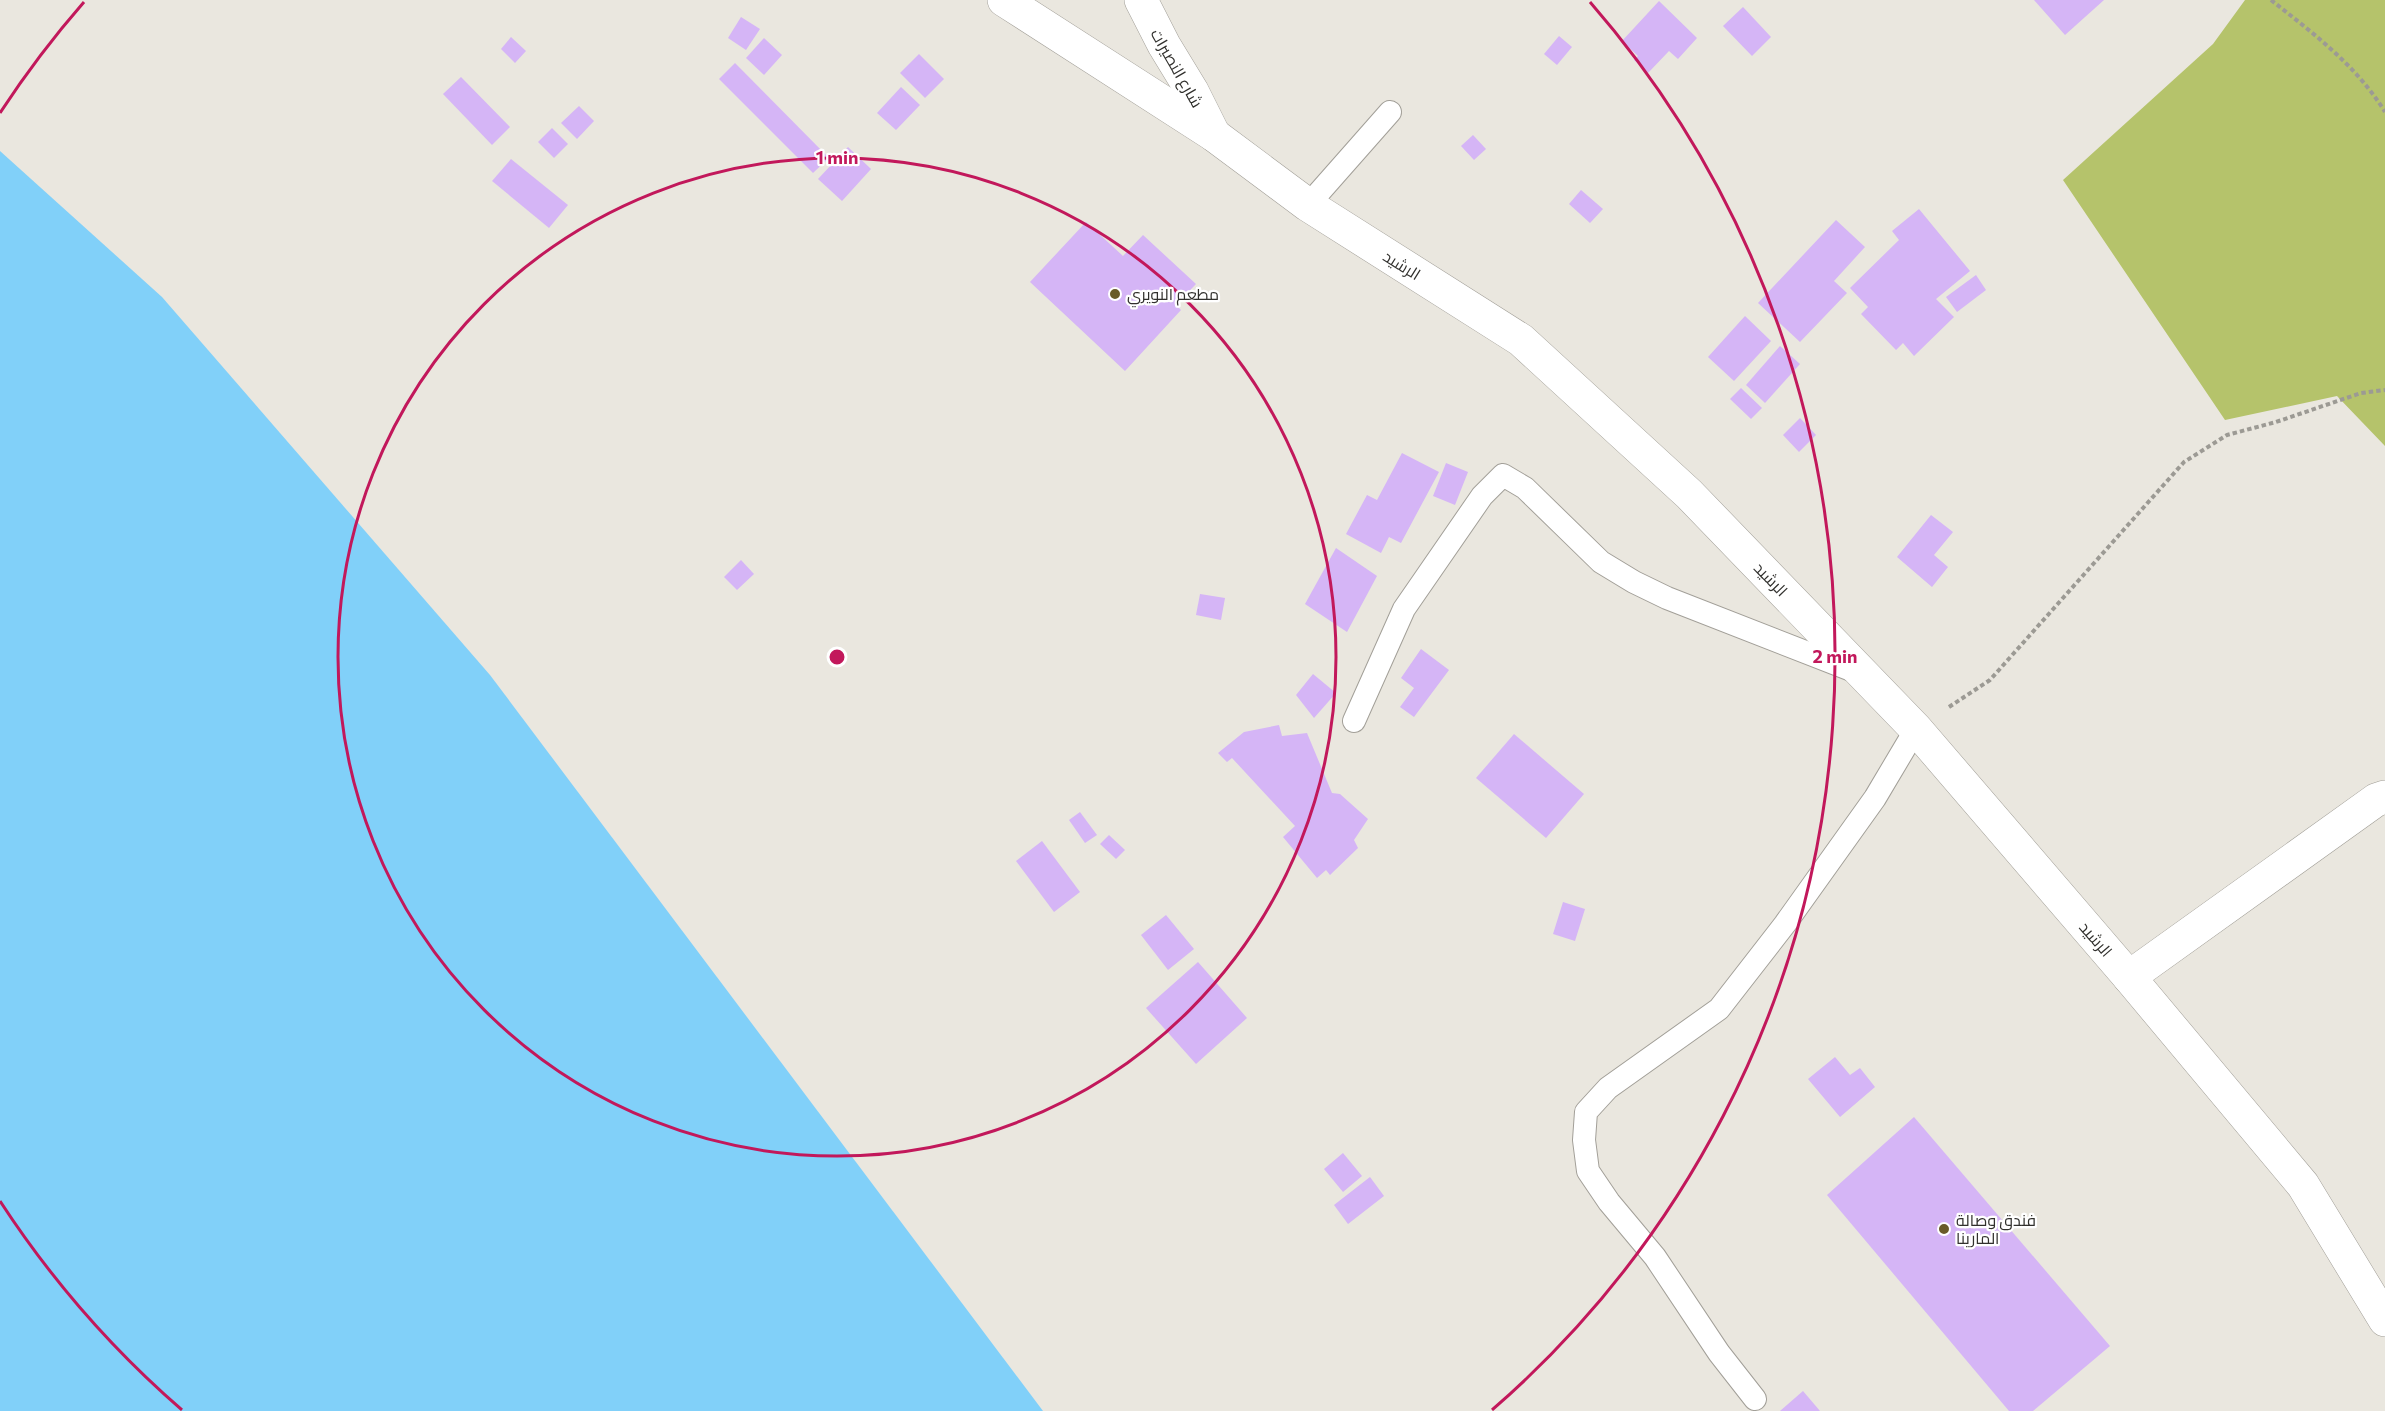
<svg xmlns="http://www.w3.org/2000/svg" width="2385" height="1411" viewBox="0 0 2385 1411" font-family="Commissioner,Cairo,sans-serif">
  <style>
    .green { fill: #b5c36b }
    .water { fill: #81d0f9 }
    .building { fill: #d5b5f6 }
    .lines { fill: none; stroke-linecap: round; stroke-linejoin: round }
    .lane-casing { stroke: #a29f98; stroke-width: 24 }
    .street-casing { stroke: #a29f98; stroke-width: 34 }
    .secondary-casing { stroke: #a29f98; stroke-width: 34 }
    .path { stroke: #9c9a94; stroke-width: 4; stroke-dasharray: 4.5 3; stroke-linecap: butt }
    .lane { stroke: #fff; stroke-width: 22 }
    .street { stroke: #fff; stroke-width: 33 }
    .secondary { stroke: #fff; stroke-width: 33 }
    .ring { fill: none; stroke: #c2185b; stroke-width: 3 }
    .poi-dot { fill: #695b28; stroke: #fff; stroke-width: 2 }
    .labels { text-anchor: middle; stroke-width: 4.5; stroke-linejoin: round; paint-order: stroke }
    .street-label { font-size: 16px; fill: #31302d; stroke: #fff }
    .poi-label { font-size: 16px; fill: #31302d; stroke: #fff; text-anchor: start }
    .centre { fill: #c2185b; stroke: #fff; stroke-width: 3 }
    .ring-label { font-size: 18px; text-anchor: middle; font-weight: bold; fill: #c2185b; stroke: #fff; stroke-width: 4.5; stroke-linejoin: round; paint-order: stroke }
  </style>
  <rect width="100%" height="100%" fill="#eae7df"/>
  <!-- green -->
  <path class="green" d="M2245 0H2385V446L2337 396 2225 420 2063 180 2213 44Z"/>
  <!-- water -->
  <path class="water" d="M0 151 162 297 490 675 1043 1411H0Z"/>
  <!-- building -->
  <g class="building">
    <path d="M2034 0H2104L2065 35Z"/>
    <path d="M1659 1 1697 38 1678 59 1669 51 1648 73 1634 60 1638 56 1622 41Z"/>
    <path d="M1743 7 1771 37 1752 56 1723 26Z"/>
    <path d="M741 17 760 29 746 50 728 38Z"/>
    <path d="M1559 36 1572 47 1557 65 1544 54Z"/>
    <path d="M511 37 526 51 515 63 501 49Z"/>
    <path d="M764 38 782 55 764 75 746 58Z"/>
    <path d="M919 54 944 79 925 98 900 73Z"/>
    <path d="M735 63 829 158 813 173 719 79Z"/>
    <path d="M461 77 510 127 492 145 443 94Z"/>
    <path d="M901 87 920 105 896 130 877 113Z"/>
    <path d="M579 106 594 121 577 139 561 123Z"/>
    <path d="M552 128 568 144 554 158 538 142Z"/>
    <path d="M1473 135 1486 149 1474 160 1461 146Z"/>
    <path d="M848 147 871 169 842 201 818 179Z"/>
    <path d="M511 159 568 205 549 228 492 181Z"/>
    <path d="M1581 190 1603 209 1590 223 1569 204Z"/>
    <path d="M1919 209 1970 271 1936 299 1954 317 1914 356 1903 343 1896 350 1861 314 1868 307 1850 288 1899 240 1892 231Z"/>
    <path d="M1836 220 1865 247 1834 281 1847 293 1800 342 1758 303Z"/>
    <path d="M1086 222 1123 256 1143 235 1196 284 1176 305 1181 310 1125 371 1030 282Z"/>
    <path d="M1976 275 1986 290 1957 312 1946 297Z"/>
    <path d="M1745 316 1771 341 1734 381 1708 357Z"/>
    <path d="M1780 346 1800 364 1765 403 1746 385Z"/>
    <path d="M1741 388 1762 408 1751 419 1730 399Z"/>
    <path d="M1800 418 1816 435 1799 452 1783 435Z"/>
    <path d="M1402 453 1439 472 1401 543 1389 537 1381 553 1346 534 1367 495 1377 500Z"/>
    <path d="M1446 463 1468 472 1455 505 1433 496Z"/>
    <path d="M1931 515 1953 532 1934 555 1948 567 1932 587 1897 557Z"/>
    <path d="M1336 548 1377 576 1347 632 1305 604Z"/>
    <path d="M741 560 754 574 737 590 724 577Z"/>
    <path d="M1200 594 1225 598 1221 620 1196 615Z"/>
    <path d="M1421 649 1449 670 1414 717 1400 707 1414 688 1401 678Z"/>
    <path d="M1313 674 1336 693 1314 718 1296 695Z"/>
    <path d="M1279 725 1282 736 1307 733 1332 793 1340 794 1368 819 1354 840 1358 848 1330 875 1326 870 1317 878 1283 837 1295 826 1232 758 1227 762 1218 753 1244 732Z"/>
    <path d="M1514 734 1584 794 1546 838 1476 778Z"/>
    <path d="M1080 812 1097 835 1085 843 1069 820Z"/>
    <path d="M1109 835 1125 850 1116 859 1100 844Z"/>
    <path d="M1042 841 1080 892 1054 912 1016 861Z"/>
    <path d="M1563 902 1585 909 1575 941 1553 934Z"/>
    <path d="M1166 915 1194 949 1168 970 1141 935Z"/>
    <path d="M1198 962 1247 1018 1196 1064 1146 1008Z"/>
    <path d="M1835 1057 1850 1075 1860 1068 1875 1087 1840 1117 1808 1079Z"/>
    <path d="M1914 1117 2110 1346 2033 1411H2009L1827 1195Z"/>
    <path d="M1343 1153 1362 1176 1343 1192 1324 1169Z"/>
    <path d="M1370 1177 1384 1196 1348 1224 1334 1205Z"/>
    <path d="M1803 1391 1820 1411H1780Z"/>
  </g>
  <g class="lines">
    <!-- lane casing -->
    <g class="lane-casing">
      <g id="lane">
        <path d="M1308 205 1390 112"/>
        <path d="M1354 721 1404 609 1482 496 1503 475 1525 488 1601 562 1634 582 1667 598 1854 671"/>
        <path d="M1755 1399 1719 1353 1655 1257 1609 1202 1588 1171 1584 1140 1586 1112 1608 1088 1719 1009 1785 924 1875 798 1916 729"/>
      </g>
    </g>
    <!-- street casing -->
    <g class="street-casing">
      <path id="street" d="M2129 977 2376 800 2385 797"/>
    </g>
    <!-- secondary casing -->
    <g class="secondary-casing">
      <g id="secondary">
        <path d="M1004 0 1214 135 1308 205 1521 340 1689 494 1916 729 2129 977 2303 1185 2385 1320"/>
        <path d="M1141 0 1164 45 1192 91 1214 135"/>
      </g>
    </g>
    <!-- path -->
    <g class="path">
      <path d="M2271 0C2314 34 2356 65 2385 112"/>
      <path d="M1949 707 1990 680 2184 462 2227 435 2276 422 2361 393 2385 390"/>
    </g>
    <!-- lane -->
    <use href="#lane" class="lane"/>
    <!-- street -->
    <use href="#street" class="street"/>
    <!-- secondary -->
    <use href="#secondary" class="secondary"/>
  </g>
  <!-- distance rings -->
  <g class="ring">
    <circle cx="837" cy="657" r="499"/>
    <path d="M182 1410A998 998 0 0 1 0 1201M0 113A998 998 0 0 1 84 2M1590 2A998 998 0 0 1 1492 1410"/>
  </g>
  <!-- markers -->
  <g class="poi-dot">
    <circle cx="1115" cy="294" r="6"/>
    <circle cx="1944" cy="1229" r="6"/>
  </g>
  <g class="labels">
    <!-- street labels -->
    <g class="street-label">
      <text transform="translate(1177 68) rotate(60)" y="6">شارع النصيرات</text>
      <text transform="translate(1402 265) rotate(32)" y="6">الرشيد</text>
      <text transform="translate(1771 579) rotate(46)" y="6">الرشيد</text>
      <text transform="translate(2096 939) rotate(49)" y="6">الرشيد</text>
    </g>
    <!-- poi labels -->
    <g class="poi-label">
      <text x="1127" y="300">مطعم النويري</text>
      <text x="1956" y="1226">فندق وصالة<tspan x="1956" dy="18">المارينا</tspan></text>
    </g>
  </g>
  <circle cx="837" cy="657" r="9" class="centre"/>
  <g class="ring-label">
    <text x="837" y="164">1 min</text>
    <text x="1835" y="663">2 min</text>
  </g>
</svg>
